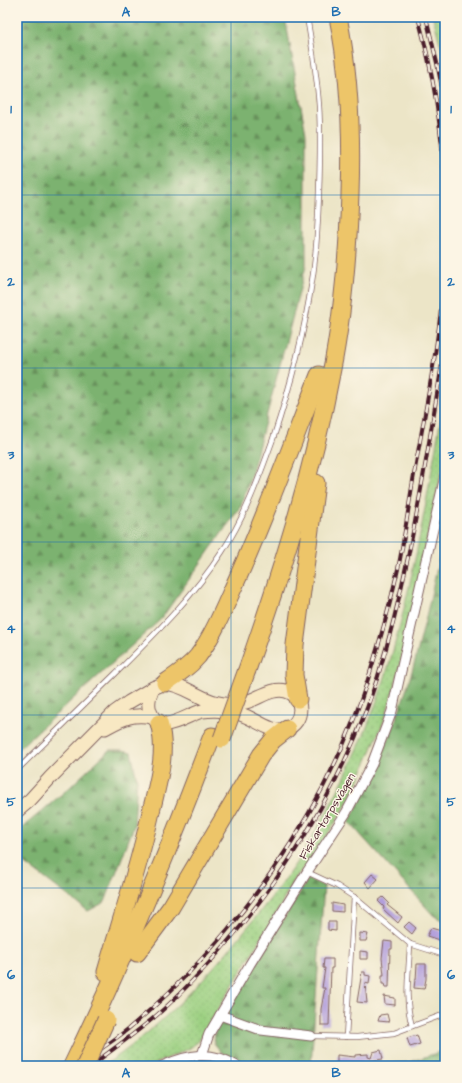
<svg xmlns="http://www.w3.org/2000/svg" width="462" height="1083" viewBox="0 0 462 1083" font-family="'Architects Daughter',sans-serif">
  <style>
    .grass { fill: url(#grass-dots); stroke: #727856 }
    .forest { fill: url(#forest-firs); stroke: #63684d }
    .building { fill: #b29fdb }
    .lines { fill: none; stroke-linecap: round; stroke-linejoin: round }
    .lane-casing { stroke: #836462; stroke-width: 6 }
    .street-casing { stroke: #836462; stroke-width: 11 }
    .secondary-casing { stroke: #836462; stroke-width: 15 }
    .highway-casing { stroke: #836462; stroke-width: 19 }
    .lane { stroke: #fff; stroke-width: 4.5 }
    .street { stroke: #fff; stroke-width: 9 }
    .secondary { stroke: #f8e8c3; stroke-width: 13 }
    .highway { stroke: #edc569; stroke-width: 17 }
    .rail-casing { stroke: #4a1f2b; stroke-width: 4 }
    .rail { stroke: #fcf5e5; stroke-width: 2.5; stroke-dasharray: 8; stroke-linecap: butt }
    .highway-bridge-casing { stroke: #836462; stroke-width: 19; stroke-linecap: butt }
    .highway-bridge { stroke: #edc569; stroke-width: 17 }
    .grid { fill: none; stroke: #1f6fb2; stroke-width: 1; stroke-opacity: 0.55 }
    .labels { text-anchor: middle; stroke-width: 3; stroke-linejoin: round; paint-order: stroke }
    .street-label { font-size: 12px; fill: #4a1f2b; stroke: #fcf5e5 }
    .neatline { fill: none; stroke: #1f6fb2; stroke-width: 1.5 }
    .grid-label { font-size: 13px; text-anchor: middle; font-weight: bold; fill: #1f6fb2 }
  </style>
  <defs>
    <pattern id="grass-dots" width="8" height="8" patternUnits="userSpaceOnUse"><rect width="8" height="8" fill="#9bd081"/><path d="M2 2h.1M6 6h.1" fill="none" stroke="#87b270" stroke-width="1.8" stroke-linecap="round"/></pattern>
    <pattern id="forest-firs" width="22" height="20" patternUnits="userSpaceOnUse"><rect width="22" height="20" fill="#7cb26f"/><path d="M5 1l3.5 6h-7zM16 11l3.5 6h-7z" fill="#68905b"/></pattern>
  </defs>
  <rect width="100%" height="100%" fill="#fcf5e5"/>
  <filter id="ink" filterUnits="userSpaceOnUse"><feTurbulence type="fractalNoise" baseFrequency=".025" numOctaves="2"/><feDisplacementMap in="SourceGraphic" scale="8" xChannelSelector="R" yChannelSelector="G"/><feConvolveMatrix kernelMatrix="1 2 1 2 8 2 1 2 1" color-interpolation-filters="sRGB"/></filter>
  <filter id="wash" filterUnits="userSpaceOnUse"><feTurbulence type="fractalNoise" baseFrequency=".012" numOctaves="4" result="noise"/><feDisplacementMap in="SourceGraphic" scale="16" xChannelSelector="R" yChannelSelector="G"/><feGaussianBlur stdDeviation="0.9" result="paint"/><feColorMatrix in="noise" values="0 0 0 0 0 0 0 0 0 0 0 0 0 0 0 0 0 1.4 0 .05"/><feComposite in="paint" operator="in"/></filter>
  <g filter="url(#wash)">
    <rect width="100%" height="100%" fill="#ece5c7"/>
    <!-- grass -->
    <g class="grass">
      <path d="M433 17H445V63Z"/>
      <path d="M445 394V455L398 674 385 718 355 789 342 812 314 855 292 882 281 905 199 1041 190 1048 150 1066H103C154 1033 203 982 241 935 261 911 281 886 298 860 339 796 374 721 394 647 417 564 430 479 445 394Z"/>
    </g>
    <!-- forest -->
    <g class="forest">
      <path d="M17 17H285L306 134V266L251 475 241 506 161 619 17 750Z"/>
      <path d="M445 532V922L433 915 349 822C368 786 386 750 399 711 420 654 431 592 445 532Z"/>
      <path d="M109 750H122L131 752 137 780 134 826 105 902 88 911 23 862 17 855V832L69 788Z"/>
      <path d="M308 879 324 886 311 1066H245L222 1053 214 1043 215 1032Z"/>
      <path d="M445 1050V1066H363L410 1062Z"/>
    </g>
    <g id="blocks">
      <!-- building -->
      <g class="building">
        <path d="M372 874 378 879 370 888 365 882Z"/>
        <path d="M383 897 389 903 387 905 402 917 398 923 383 909 384 907 378 901Z"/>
        <path d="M332 903 343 905V912L332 911Z"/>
        <path d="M328 922H336V931L328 930Z"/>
        <path d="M409 922 416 928 412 934 404 927Z"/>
        <path d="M431 928 445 932V942L427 936Z"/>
        <path d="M360 933 368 934 366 941H360Z"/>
        <path d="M384 941 392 942V949H390L389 987H385L384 984H382V975H384L382 958Z"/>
        <path d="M360 951 368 952V959H360Z"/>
        <path d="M324 959H333V968H331L329 1025H321V1009L325 988H322L325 968H323Z"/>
        <path d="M417 964H426V979L424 989 414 988 415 980H416Z"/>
        <path d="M362 972H365V975L370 976 369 984 365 983 367 1003 357 1002Z"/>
        <path d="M384 996 395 998V1005L385 1004Z"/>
        <path d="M387 1014 389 1022 378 1021 380 1015Z"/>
        <path d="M417 1035 420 1044 410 1047 407 1038Z"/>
        <path d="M381 1050 383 1059 350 1064H337V1055L355 1057V1055L368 1054V1057L371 1058 373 1052Z"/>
      </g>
    </g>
  </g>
  <g filter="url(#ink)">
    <use href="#blocks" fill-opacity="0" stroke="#836462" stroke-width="1"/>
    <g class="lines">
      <!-- lane casing -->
      <g class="lane-casing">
        <g id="lane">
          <path d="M17 770C50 738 82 706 115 674 154 635 192 598 222 552 245 517 259 478 273 439 290 388 304 335 312 281 317 252 318 222 319 192 320 163 321 134 319 106 317 76 312 46 307 17"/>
          <path d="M307 872 337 886 354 897 410 944 445 955"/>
          <path d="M410 944C409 972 404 999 412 1026"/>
          <path d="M311 1036 357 1037 394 1033 445 1014"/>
          <path d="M346 1037 354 897"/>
        </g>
      </g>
      <!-- street casing -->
      <g class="street-casing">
        <g id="street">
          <path d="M220 1015 261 1030 311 1036"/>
          <path d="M202 1055 209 1034 250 964 307 872 346 813 372 764 392 711 445 476"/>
          <path d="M162 1066C189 1054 211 1050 237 1066"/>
        </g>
      </g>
      <!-- secondary casing -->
      <g class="secondary-casing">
        <g id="secondary">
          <path d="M165 683C188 685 201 702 224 704 232 705 239 704 246 702 258 699 272 687 286 691 305 696 304 723 286 729 270 735 251 714 233 712 223 710 212 710 202 711 186 715 159 738 150 711 147 703 149 696 153 688Z"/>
          <path d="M105 728C122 719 132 713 152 717"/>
          <path d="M17 811 30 800 50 778 115 712 129 702 153 688"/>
        </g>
      </g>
      <!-- highway casing -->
      <g class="highway-casing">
        <g id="highway">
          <path d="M247 670C281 573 312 475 331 374 343 315 348 254 350 194 352 135 350 75 338 17"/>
          <path d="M165 683C177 675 189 667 198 656 215 633 227 601 239 575 268 510 293 442 319 375"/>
          <path d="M298 699 294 675 295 645 316 483"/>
          <path d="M137 953 171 907 261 755 273 740 287 729"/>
          <path d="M106 972C121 920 138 869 150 816 157 785 168 754 159 723"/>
          <path d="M72 1066C124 958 170 848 212 736"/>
        </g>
      </g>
      <!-- lane -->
      <use href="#lane" class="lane"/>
      <!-- street -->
      <use href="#street" class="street"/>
      <!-- secondary -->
      <use href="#secondary" class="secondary"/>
      <!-- highway -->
      <use href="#highway" class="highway"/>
      <!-- rail casing -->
      <g class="rail-casing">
        <g id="rail">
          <path d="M418 17C433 72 442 129 445 186"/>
          <path d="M426 17 437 63 445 103"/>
          <path d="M76 1066C93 1054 112 1042 128 1029 237 938 327 811 369 676 380 641 390 605 398 569 405 536 409 502 415 469 427 401 441 333 445 264"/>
          <path d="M91 1066C113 1049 136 1033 157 1015 179 996 199 974 218 953 296 864 357 759 387 645 414 547 428 446 445 346"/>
        </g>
      </g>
      <!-- rail -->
      <use href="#rail" class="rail"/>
      <!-- highway-bridge casing -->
      <g class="highway-bridge-casing">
        <g id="highway-bridge">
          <path d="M222 739 247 670"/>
          <path d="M85 1066 106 1020"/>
        </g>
      </g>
      <!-- highway-bridge -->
      <use href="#highway-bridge" class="highway-bridge"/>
    </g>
  </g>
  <!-- grid -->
  <path class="grid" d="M231 17V1066M17 195H445M17 368H445M17 542H445M17 715H445M17 888H445"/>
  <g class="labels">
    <!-- street labels -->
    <g class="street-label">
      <text transform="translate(327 816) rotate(-59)" y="4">Fiskartorpsvägen</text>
    </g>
  </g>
  <!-- margin -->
  <rect width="462" height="1083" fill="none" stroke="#fcf5e5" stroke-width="44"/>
  <rect x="22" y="22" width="418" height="1039" class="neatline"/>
  <g class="grid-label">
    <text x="126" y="16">A</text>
    <text x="336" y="16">B</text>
    <text x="11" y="113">1</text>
    <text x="451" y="113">1</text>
    <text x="11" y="286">2</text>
    <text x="451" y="286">2</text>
    <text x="11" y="459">3</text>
    <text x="451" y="459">3</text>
    <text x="11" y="633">4</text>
    <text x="451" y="633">4</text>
    <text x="11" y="806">5</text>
    <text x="451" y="806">5</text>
    <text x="11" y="979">6</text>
    <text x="451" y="979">6</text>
    <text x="126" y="1077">A</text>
    <text x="336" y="1077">B</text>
  </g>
</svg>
